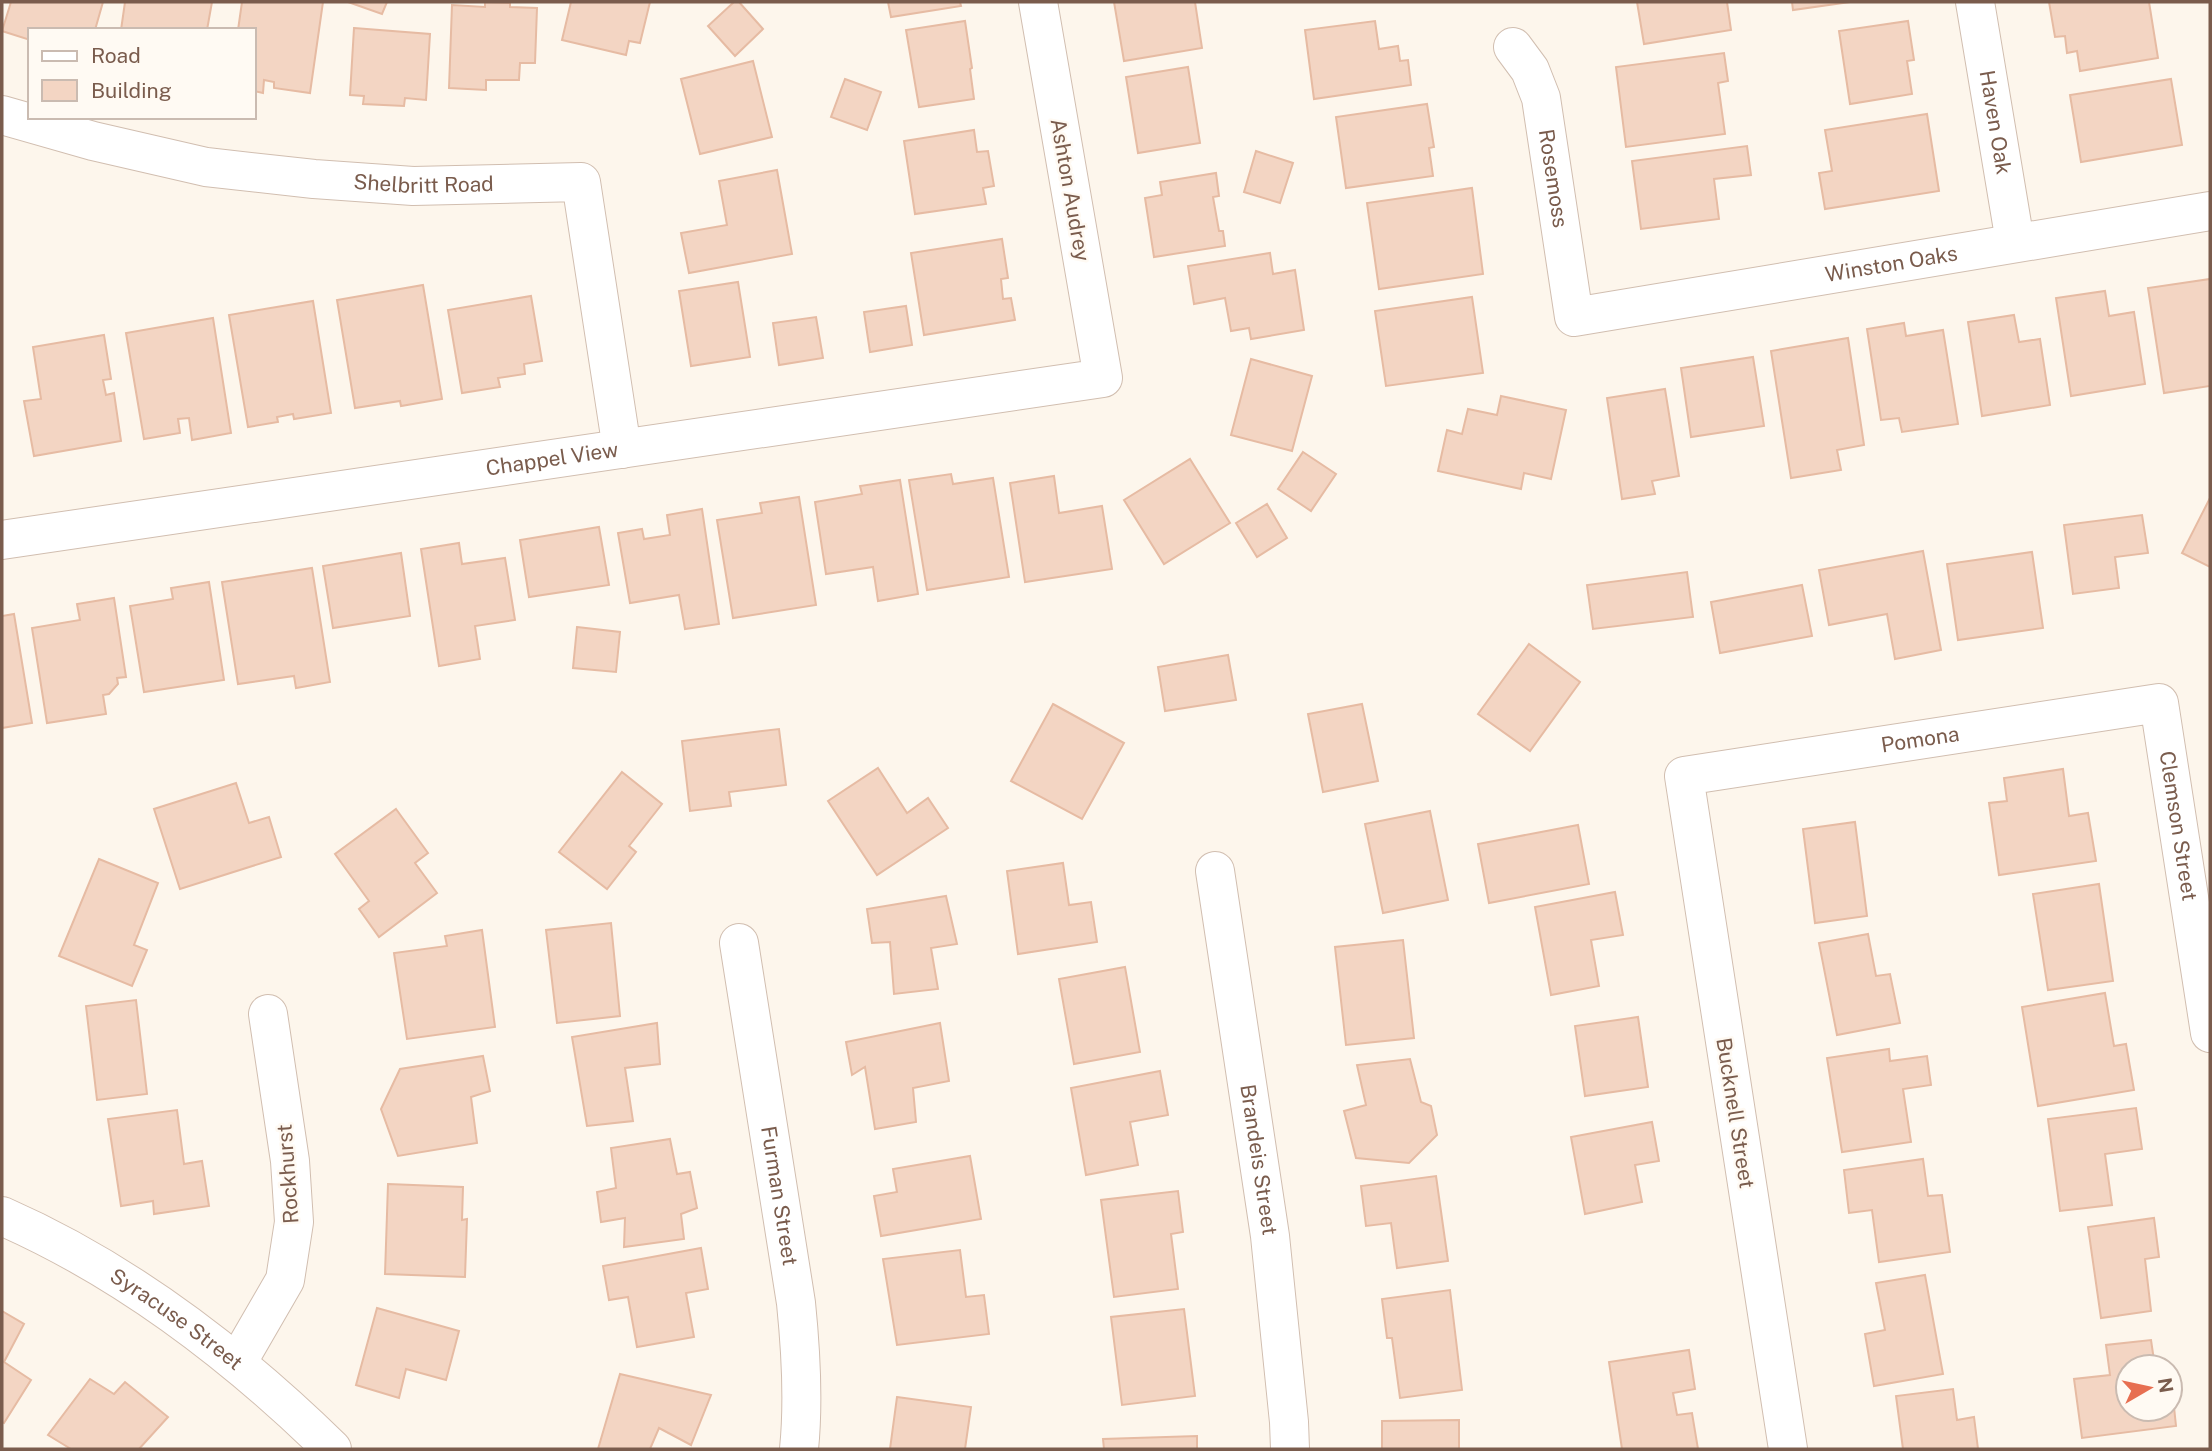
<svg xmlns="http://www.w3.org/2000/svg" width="2212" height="1451" viewBox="0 0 2212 1451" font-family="'Public Sans',sans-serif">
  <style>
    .building { fill: #f3d5c3; stroke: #e6bba3; stroke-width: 2 }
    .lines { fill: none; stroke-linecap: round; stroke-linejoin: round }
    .minor-casing { stroke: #d1beb0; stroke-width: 40 }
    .minor { stroke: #fff; stroke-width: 38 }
    .labels { text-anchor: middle; stroke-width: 5; stroke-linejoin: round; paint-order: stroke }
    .street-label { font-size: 21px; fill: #7a5c4d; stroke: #fffaf3 }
  </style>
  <rect width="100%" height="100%" fill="#fdf6ec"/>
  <!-- building -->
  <g class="building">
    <path d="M11 2H103L95 30H30V40L2 31Z"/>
    <path d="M125 2H212L207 30H121Z"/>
    <path d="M242 2H323L310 93 274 88V82L264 80 263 93 254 91V30H238Z"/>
    <path d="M348 2H387L382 14Z"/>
    <path d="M485 2 510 3V7L537 8 535 63H520L519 80H486V90L449 88 452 5 485 7Z"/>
    <path d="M571 2H650L640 43 629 41 626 55 562 40Z"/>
    <path d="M734 2H739L763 29 735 56 708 26Z"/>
    <path d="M888 2H960L961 6 891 17Z"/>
    <path d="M1114 2H1195L1202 48 1124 61Z"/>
    <path d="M1637 2H1727L1731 30 1644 44Z"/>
    <path d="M1792 2H1850L1793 10Z"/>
    <path d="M2049 2H2149L2158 58 2080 71 2077 51 2067 53 2065 36 2055 37Z"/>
    <path d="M965 21 972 68 970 69 974 99 919 107 906 30Z"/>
    <path d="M1375 21 1379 49 1398 46 1400 61 1408 60 1411 85 1314 99 1305 30Z"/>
    <path d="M1908 21 1914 60 1907 61 1912 94 1850 104 1839 31Z"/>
    <path d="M354 28 430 34 426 100 405 98 404 106 363 104 364 96 350 95Z"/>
    <path d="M1724 53 1728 81 1718 83 1725 134 1626 147 1616 67Z"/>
    <path d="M753 61 772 137 700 154 681 79Z"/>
    <path d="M1188 67 1200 143 1138 153 1126 77Z"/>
    <path d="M845 79 881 92 867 130 831 117Z"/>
    <path d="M2171 79 2182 145 2081 162 2070 95Z"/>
    <path d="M1427 104 1434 147 1429 148 1433 176 1346 188 1336 117Z"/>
    <path d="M1927 114 1939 191 1825 209 1819 173 1832 171 1825 130Z"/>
    <path d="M974 130 977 152 988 151 994 186 983 188 986 204 915 214 904 141Z"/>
    <path d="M1747 146 1751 175 1714 179 1719 219 1641 229 1632 161Z"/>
    <path d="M1256 151 1293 163 1280 203 1244 192Z"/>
    <path d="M777 170 792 254 689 273 681 233 727 225 719 181Z"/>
    <path d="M1216 173 1219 196 1213 197 1219 231H1223L1225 246 1154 257 1145 198 1162 195 1160 182Z"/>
    <path d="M1472 188 1483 274 1379 289 1367 203Z"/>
    <path d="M1002 239 1008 278 1001 279 1003 299 1011 298 1015 320 924 335 911 253Z"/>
    <path d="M1270 253 1273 274 1295 270 1304 330 1251 339 1249 328 1231 331 1225 298 1194 304 1188 266Z"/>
    <path d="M2210 279V386L2164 393 2148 288Z"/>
    <path d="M738 282 750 357 691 366 679 291Z"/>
    <path d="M423 285 442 399 401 406 400 401 355 408 337 300Z"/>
    <path d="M2105 291 2109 316 2134 312 2145 384 2071 396 2056 298Z"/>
    <path d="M531 296 542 361 524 364 525 374 498 378 500 387 462 393 448 310Z"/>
    <path d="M1472 297 1483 373 1386 386 1375 311Z"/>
    <path d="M313 301 331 413 294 419 293 414 277 417 278 422 248 427 229 315Z"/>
    <path d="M906 306 912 345 870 352 864 312Z"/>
    <path d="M2014 315 2019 342 2040 339 2050 405 1982 416 1968 322Z"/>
    <path d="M816 317 823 358 779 365 773 323Z"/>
    <path d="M213 318 231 433 192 440 189 418 178 419 180 433 144 439 126 333Z"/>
    <path d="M1904 323 1906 336 1943 330 1958 424 1902 432 1899 418 1881 420 1867 329Z"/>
    <path d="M104 335 111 379 103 380 106 395 114 393 121 441 34 456 24 401 41 399 33 347Z"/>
    <path d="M1848 338 1864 445 1837 450 1841 470 1791 478 1771 351Z"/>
    <path d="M1753 357 1764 426 1691 437 1681 368Z"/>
    <path d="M1251 359 1312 376 1292 451 1231 435Z"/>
    <path d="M1665 389 1679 476 1652 481 1655 494 1622 499 1607 398Z"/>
    <path d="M1501 396 1566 410 1551 479 1524 473 1521 489 1438 471 1447 430 1462 434 1468 409 1497 415Z"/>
    <path d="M1303 452 1336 474 1311 511 1278 489Z"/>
    <path d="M1190 459 1230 523 1164 564 1124 500Z"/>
    <path d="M951 474 953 484 993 478 1009 577 927 590 909 480Z"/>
    <path d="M1054 476 1059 513 1102 506 1112 569 1025 582 1010 483Z"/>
    <path d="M900 480 918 594 878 601 873 567 826 574 815 502 862 494 860 486Z"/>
    <path d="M799 497 816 605 733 618 717 520 762 513 760 503Z"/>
    <path d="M2210 498V567L2182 553Z"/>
    <path d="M1267 504 1287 538 1257 557 1236 523Z"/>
    <path d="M702 509 719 624 685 629 679 595 630 603 618 533 642 529 644 539 670 535 667 515Z"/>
    <path d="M2142 515 2148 553 2115 557 2119 588 2073 594 2064 525Z"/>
    <path d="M599 527 609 585 529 597 520 540Z"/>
    <path d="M459 543 462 564 505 558 515 620 475 626 480 659 439 666 421 549Z"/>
    <path d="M1923 551 1941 650 1895 659 1887 614 1829 625 1819 570Z"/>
    <path d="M2032 552 2043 628 1958 640 1947 564Z"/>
    <path d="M401 553 410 616 333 628 323 566Z"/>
    <path d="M312 568 330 682 296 688 294 676 238 684 222 582Z"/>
    <path d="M1687 572 1693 617 1593 629 1587 585Z"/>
    <path d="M209 582 224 680 144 692 130 606 173 599 171 588Z"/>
    <path d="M1802 585 1812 636 1720 653 1711 602Z"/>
    <path d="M114 598 126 677 117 678 118 684 109 694 103 695 106 714 47 723 32 628 80 620 77 604Z"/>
    <path d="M14 614 32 723 2 728V616Z"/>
    <path d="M577 627 620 632 616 672 573 668Z"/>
    <path d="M1529 644 1580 682 1530 751 1478 714Z"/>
    <path d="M1228 655 1236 700 1165 711 1158 667Z"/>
    <path d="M1053 704 1124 743 1082 819 1011 781Z"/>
    <path d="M1362 704 1378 781 1323 792 1308 714Z"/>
    <path d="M779 729 786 785 729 792 731 806 690 811 682 741Z"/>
    <path d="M878 768 907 813 928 798 948 828 877 875 828 801Z"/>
    <path d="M2063 769 2069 816 2088 813 2096 861 1999 875 1989 803 2007 801 2004 778Z"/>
    <path d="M622 772 662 804 629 846 636 852 607 889 559 852Z"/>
    <path d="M236 783 249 823 269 817 281 857 180 889 154 809Z"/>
    <path d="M396 809 428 853 415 863 437 893 379 937 359 909 369 901 335 854Z"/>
    <path d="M1430 811 1448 900 1383 913 1365 824Z"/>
    <path d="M1855 822 1867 916 1815 923 1803 829Z"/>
    <path d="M1578 825 1589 884 1489 903 1478 844Z"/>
    <path d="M99 859 158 883 134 945 147 950 132 986 59 956Z"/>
    <path d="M1063 863 1069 905 1091 902 1097 942 1018 954 1007 871Z"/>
    <path d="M2099 884 2113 981 2048 990 2033 894Z"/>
    <path d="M1615 892 1623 935 1591 940 1599 986 1551 995 1535 907Z"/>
    <path d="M946 896 957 944 931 948 938 989 894 994 890 942 872 943 867 909Z"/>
    <path d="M611 923 620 1016 557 1023 546 930Z"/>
    <path d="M482 930 495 1027 407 1039 394 953 447 946 445 936Z"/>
    <path d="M1868 934 1876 976 1890 974 1900 1023 1837 1035 1819 943Z"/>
    <path d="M1403 940 1414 1038 1346 1045 1335 947Z"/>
    <path d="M1125 967 1140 1052 1074 1064 1059 979Z"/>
    <path d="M2105 993 2114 1046 2126 1044 2134 1090 2038 1106 2022 1007Z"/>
    <path d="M136 1000 147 1094 97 1100 86 1006Z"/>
    <path d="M1638 1017 1648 1087 1585 1096 1575 1026Z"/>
    <path d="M657 1023 660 1064 625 1068 633 1121 587 1126 572 1037Z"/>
    <path d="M940 1023 949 1081 913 1088 916 1122 875 1129 865 1067 852 1075 846 1042Z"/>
    <path d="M1889 1049 1890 1061 1927 1056 1931 1085 1903 1089 1911 1142 1842 1152 1827 1058Z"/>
    <path d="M483 1056 490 1091 471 1097 477 1143 398 1156 381 1109 400 1069Z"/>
    <path d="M1410 1059 1421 1102 1431 1106 1437 1135 1409 1163 1356 1158 1344 1111 1366 1105 1357 1065Z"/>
    <path d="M1160 1071 1168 1115 1130 1122 1138 1165 1086 1175 1071 1088Z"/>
    <path d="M2136 1108 2142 1149 2105 1154 2112 1205 2060 1211 2048 1119Z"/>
    <path d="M177 1110 184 1164 202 1161 209 1206 154 1214 153 1201 121 1206 108 1119Z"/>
    <path d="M1652 1122 1659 1161 1635 1165 1642 1202 1585 1214 1571 1137Z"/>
    <path d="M670 1139 677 1174 690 1172 697 1208 681 1214 684 1239 624 1247 625 1218 601 1222 597 1192 616 1188 611 1148Z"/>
    <path d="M970 1156 981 1219 881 1236 874 1196 897 1192 893 1169Z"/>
    <path d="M1923 1159 1928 1196 1942 1195 1950 1252 1879 1262 1872 1210 1849 1213 1844 1170Z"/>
    <path d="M1436 1176 1448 1261 1397 1268 1391 1223 1366 1226 1361 1186Z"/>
    <path d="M388 1184 463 1187 462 1220 467 1219 465 1277 385 1274Z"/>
    <path d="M1178 1191 1183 1232 1171 1234 1178 1289 1114 1297 1101 1200Z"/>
    <path d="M2154 1218 2159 1257 2145 1259 2151 1311 2101 1318 2088 1227Z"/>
    <path d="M701 1248 708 1289 686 1293 694 1337 637 1347 628 1297 609 1300 603 1266Z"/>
    <path d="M960 1250 966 1297 984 1295 989 1334 897 1345 883 1259Z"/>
    <path d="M1925 1275 1943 1374 1874 1386 1865 1334 1885 1330 1876 1283Z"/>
    <path d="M1450 1290 1462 1390 1400 1398 1392 1338H1387L1382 1299Z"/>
    <path d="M377 1308 459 1331 446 1380 406 1369 399 1398 356 1385Z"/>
    <path d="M1184 1309 1195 1396 1122 1405 1111 1317Z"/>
    <path d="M2 1311 24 1324 4 1362 31 1380 4 1423 2 1422Z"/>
    <path d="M2151 1340 2155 1367H2128V1409H2170L2172 1388 2176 1426 2082 1438 2074 1379 2110 1375 2106 1345Z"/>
    <path d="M1689 1350 1695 1389 1673 1393 1677 1415 1692 1413 1698 1449H1622L1609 1362Z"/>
    <path d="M620 1374 711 1395 691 1445 659 1428 650 1449H598Z"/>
    <path d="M90 1379 114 1394 125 1382 168 1417 139 1449H71L48 1435Z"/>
    <path d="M1953 1389 1957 1420 1974 1417 1978 1449H1903L1896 1396Z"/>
    <path d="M897 1397 971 1407 965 1449H890Z"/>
    <path d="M1459 1420V1449H1382V1421Z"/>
    <path d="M1197 1436V1449H1104L1103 1439Z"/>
  </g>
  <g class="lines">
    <!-- minor casing -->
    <g class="minor-casing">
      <g id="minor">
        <path id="s1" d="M1975 2 2015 242"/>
        <path id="s2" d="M1513 47 1530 70 1541 98 1574 317 2210 211"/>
        <path id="s3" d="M2 115 93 141 206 167 314 179 413 186 581 182 622 449"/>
        <path id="s4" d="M2 540 1103 378 1038 2"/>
        <path id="s5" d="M1215 871 1270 1236 1289 1422 1290 1449"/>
        <path id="s6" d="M739 943 796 1303C801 1352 804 1400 799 1449"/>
        <path id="s7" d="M2 1216C125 1270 236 1355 332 1449"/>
        <path d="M237 1363 285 1280 294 1222 290 1161 268 1014"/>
        <path id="s8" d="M1788 1449 1684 776 2159 703 2210 1033"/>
      </g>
    </g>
    <!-- minor -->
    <use href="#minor" class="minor"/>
  </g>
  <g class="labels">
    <!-- street labels -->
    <g class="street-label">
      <text dy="7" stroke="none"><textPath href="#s1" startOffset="122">Haven Oak</textPath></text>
      <text dy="7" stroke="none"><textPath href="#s2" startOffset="140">Rosemoss</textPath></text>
      <text dy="7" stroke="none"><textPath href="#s3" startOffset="429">Shelbritt Road</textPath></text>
      <text transform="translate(1070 190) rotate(80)" y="7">Ashton Audrey</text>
      <text dy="7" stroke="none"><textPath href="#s2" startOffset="602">Winston Oaks</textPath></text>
      <text dy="7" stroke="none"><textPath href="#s4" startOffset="556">Chappel View</textPath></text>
      <text dy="7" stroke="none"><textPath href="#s8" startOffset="920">Pomona</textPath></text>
      <text dy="7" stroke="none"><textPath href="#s8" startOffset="1286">Clemson Street</textPath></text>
      <text transform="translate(1735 1113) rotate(81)" y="7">Bucknell Street</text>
      <text dy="7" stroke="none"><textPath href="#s5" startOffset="292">Brandeis Street</textPath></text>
      <text transform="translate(288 1174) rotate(-94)" y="7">Rockhurst</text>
      <text dy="7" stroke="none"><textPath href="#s6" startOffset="256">Furman Street</textPath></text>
      <text dy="7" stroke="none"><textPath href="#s7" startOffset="203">Syracuse Street</textPath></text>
    </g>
  </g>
  <!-- border -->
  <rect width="2212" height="1451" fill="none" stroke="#7a5c4d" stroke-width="7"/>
  <!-- legend -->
  <rect x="28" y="28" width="228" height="91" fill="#fffaf3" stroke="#cabbb1" stroke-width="2"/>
  <rect x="42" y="51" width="35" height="10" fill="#ffffff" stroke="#cabbb1" stroke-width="2"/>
  <text x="91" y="63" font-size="21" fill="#7a5c4d">Road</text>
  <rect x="42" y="80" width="35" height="21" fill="#f3d5c3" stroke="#cabbb1" stroke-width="2"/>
  <text x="91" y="98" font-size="21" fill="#7a5c4d">Building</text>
  <!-- north arrow -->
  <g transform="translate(2149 1388) rotate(81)"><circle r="33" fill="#fffaf3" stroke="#cabbb1" stroke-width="2"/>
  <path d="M0-5L12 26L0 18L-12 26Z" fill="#e76f51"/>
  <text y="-10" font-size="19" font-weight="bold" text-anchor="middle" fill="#7a5c4d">N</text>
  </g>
</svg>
